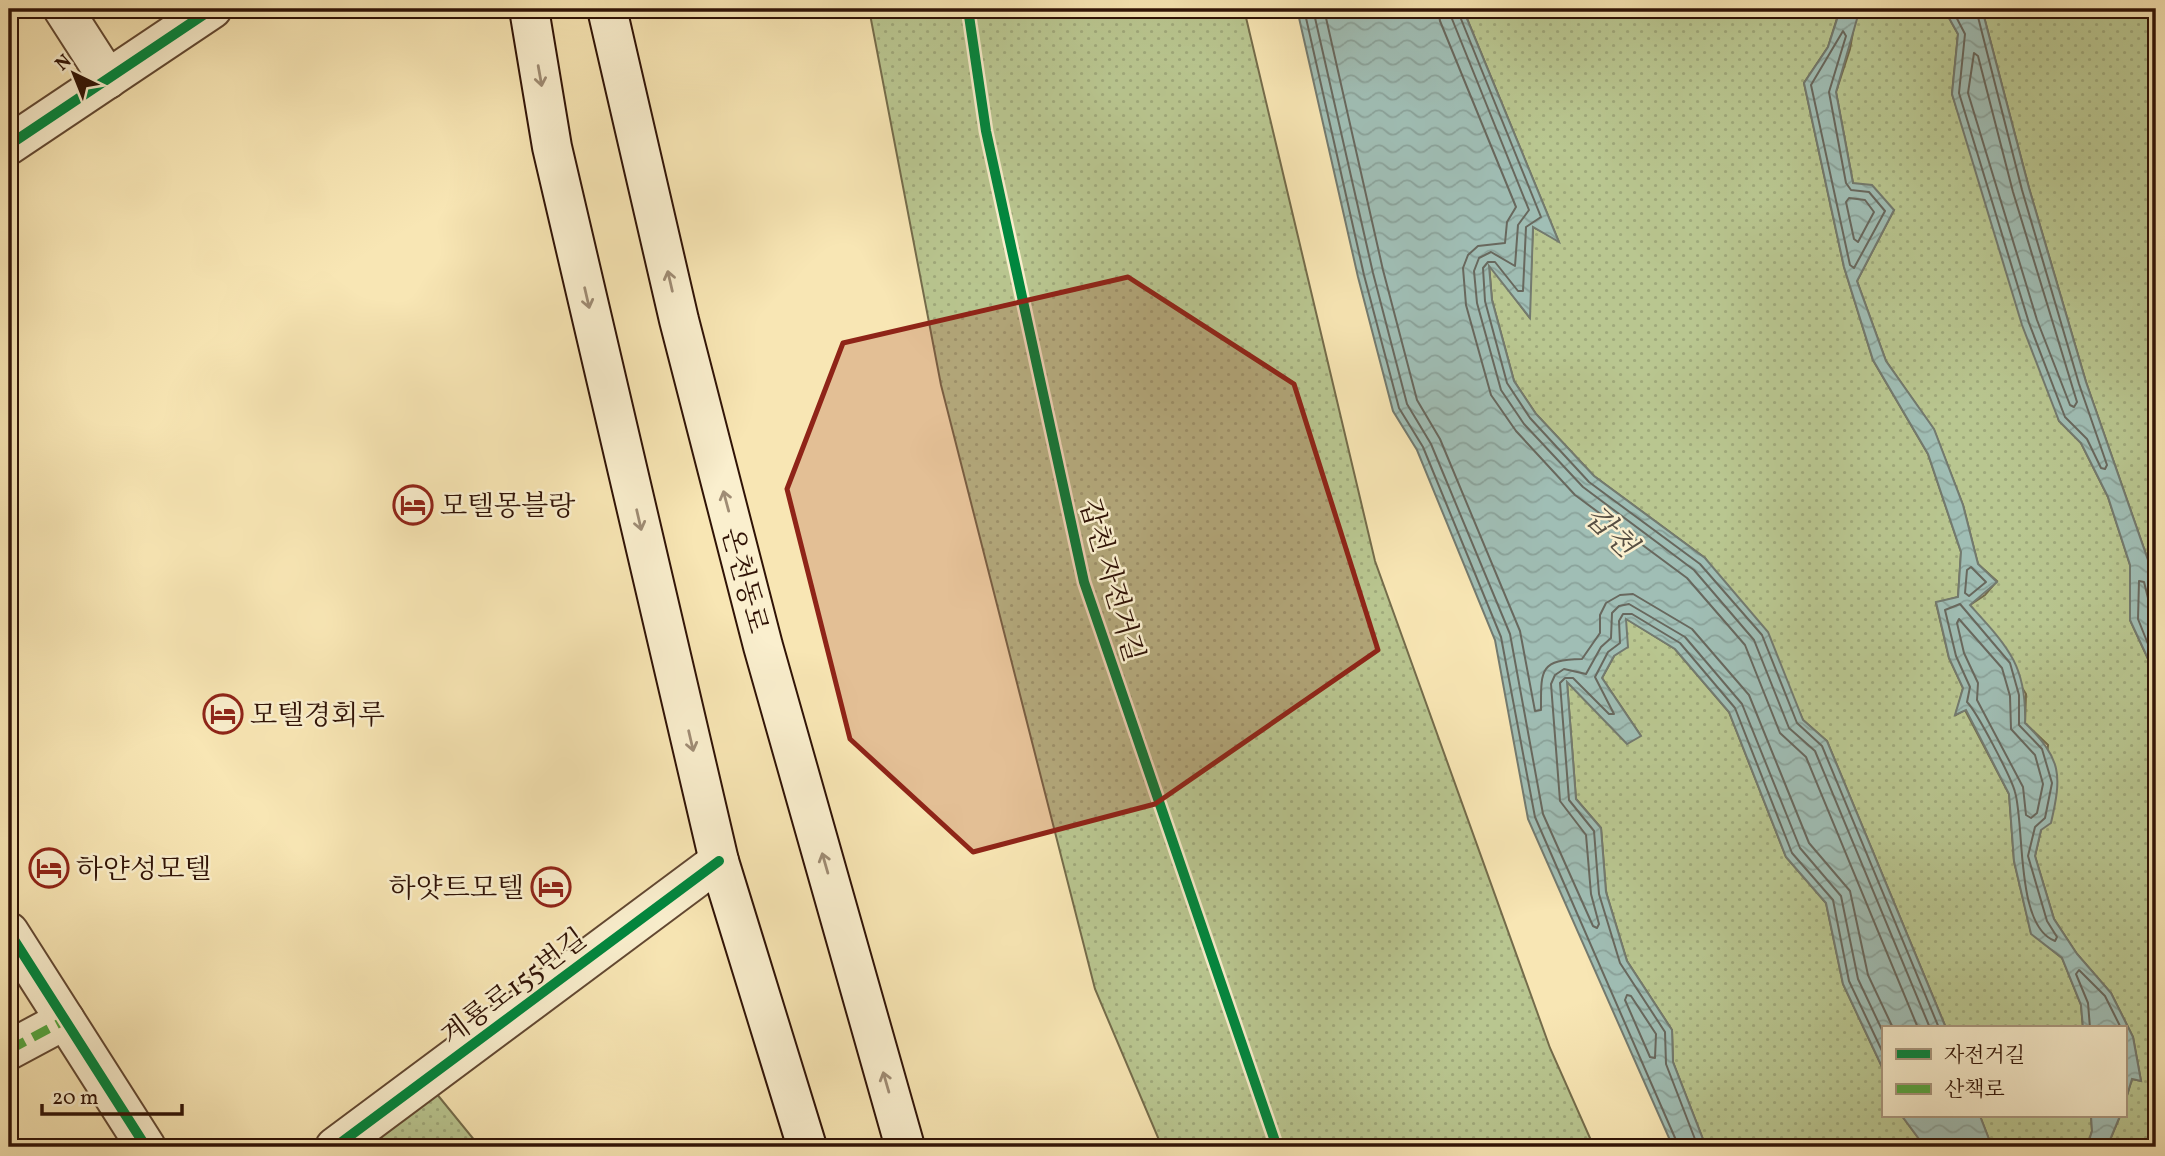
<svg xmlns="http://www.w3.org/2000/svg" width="2165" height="1156" viewBox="0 0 2165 1156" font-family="Vollkorn,'Noto Serif KR',serif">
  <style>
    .grass { fill: url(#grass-dots); stroke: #746c4b; stroke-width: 2 }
    .water { fill: url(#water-waves); stroke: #737a6f; stroke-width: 2 }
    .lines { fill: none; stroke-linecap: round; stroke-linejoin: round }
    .shore { stroke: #68685e; stroke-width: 2 }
    .street-casing { stroke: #624832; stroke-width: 42 }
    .secondary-casing { stroke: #301306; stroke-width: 42 }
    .street { stroke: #faefce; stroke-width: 38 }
    .secondary { stroke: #faefce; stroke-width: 38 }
    .quiet { stroke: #54a840; stroke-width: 9; stroke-dasharray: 18 9; stroke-linecap: butt }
    .cycleway-casing { stroke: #faefce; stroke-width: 15 }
    .cycleway { stroke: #00873e; stroke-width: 10 }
    .oneway { stroke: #9f8c74 }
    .marked { fill: #8f2418; fill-opacity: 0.2; stroke: #8f2418; stroke-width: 5; stroke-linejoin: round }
    .labels { text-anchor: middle; stroke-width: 5; stroke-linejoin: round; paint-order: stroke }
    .poi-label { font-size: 28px; fill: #301306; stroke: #faefce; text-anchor: start }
    .street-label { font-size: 28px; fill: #301306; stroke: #faefce }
    .water-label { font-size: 30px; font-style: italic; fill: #574f43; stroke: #faefce }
  </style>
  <defs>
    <pattern id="grass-dots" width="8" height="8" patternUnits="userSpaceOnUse" patternTransform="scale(1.75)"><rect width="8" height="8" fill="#b9c690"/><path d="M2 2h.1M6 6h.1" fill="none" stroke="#9fa97b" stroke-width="1.8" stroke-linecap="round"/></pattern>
    <pattern id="water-waves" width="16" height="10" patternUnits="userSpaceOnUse" patternTransform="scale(1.75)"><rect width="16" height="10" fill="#a0beb5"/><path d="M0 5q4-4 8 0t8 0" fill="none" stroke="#8aa29a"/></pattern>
  </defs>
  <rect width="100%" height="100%" fill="#f8e6b4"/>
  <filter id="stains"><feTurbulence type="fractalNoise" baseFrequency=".00286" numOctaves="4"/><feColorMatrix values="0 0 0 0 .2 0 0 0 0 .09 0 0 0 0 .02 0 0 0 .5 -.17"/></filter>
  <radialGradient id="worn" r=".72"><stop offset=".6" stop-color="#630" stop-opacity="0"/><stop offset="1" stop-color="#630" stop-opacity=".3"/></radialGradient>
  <!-- grass -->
  <g class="grass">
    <path d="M869 9H1244L1375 561 1550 1048 1594 1147H1162L1095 989 941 385Z"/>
    <path d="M1463 9H1837L1839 12 1828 47 1804 83 1844 267 1873 360 1928 454 1961 552 1958 597 1936 603 1949 658 1963 688 1956 715 1965 710 2009 794 2014 861 2031 933 2062 958 2081 1005 2083 1028H1946L1827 741 1803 720 1790 691 1705 558 1594 476 1536 414 1514 381 1492 300 1489 264 1529 317 1533 227 1558 240Z"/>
    <path d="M1857 9H1944L1958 34 1952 94 2059 421 2081 443 2108 497 2130 565V620L2156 676V1138L2151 1147H2107L2120 1116H2125V1102L2132 1079 2141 1081 2133 1037 2111 993 2077 954 2054 919 2035 856 2041 830 2048 745 2025 723 2026 694 1970 605 1985 595 1997 581 1978 564 1963 505 1934 430 1886 361 1857 281 1894 210 1853 183 1836 92 1850 49Z"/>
    <path d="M1982 9H2156V621L2149 563 2086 382 2029 188Z"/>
    <path d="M1625 618 1675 649 1729 712 1786 857 1826 903 1843 984 1883 1069V1116H1902L1925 1147H1706L1673 1062 1672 1030 1627 961 1606 892 1601 828 1576 799 1567 682 1594 707 1641 736 1602 678 1614 656Z"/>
    <path d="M436 1093 480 1147H364Z"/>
    <path d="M1980 1116H2091L2092 1131 2087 1147H1992Z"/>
  </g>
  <!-- water -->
  <g class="water">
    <path d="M1297 9H1463L1559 242 1533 227 1530 318 1489 266 1492 300 1514 381 1536 414 1594 476 1705 558 1768 632 1803 720 1827 741 1946 1028H1883V1069L1843 984 1826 903 1786 857 1729 712 1675 649 1626 619 1628 647 1614 656 1602 678 1641 736 1627 744 1567 682 1576 799 1601 828 1606 892 1627 961 1672 1030 1673 1062 1706 1147H1673L1528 819 1495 640 1417 450 1393 411 1358 277Z"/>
    <path d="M1837 9H1857L1859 12 1836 92 1853 183 1872 185 1894 210 1857 281 1886 361 1934 429 1963 505 1978 564 1997 582 1970 605C2007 646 2027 665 2025 723 2062 759 2062 775 2051 823L2041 830 2035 856 2054 919 2077 954 2111 993 2133 1037 2141 1081 2132 1079 2125 1102V1028H2083L2081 1005 2062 958 2031 934 2014 861 2009 794 1966 710 1955 715 1963 688 1949 658 1936 602 1958 597 1961 552 1928 454 1873 360 1844 267 1804 83 1828 47 1839 13Z"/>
    <path d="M1944 9H1982L2029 188 2086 382 2149 563 2156 621V676L2130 620V565L2108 497 2081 443 2059 421 2022 325 1952 94 1958 34Z"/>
    <path d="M1902 1116H1980L1992 1147H1925Z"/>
    <path d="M2091 1116H2120L2107 1147H2087L2092 1131Z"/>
  </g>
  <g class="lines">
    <!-- shore -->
    <g class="shore">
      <path d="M1304 9 1364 275 1399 408 1423 447 1501 637 1535 817 1679 1147"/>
      <path d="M1313 9 1373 273 1407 404 1431 444 1510 634 1543 814 1593 926 1597 928 1599 924 1591 894 1586 835 1560 801 1551 684 1555 675 1564 669 1586 674 1601 647 1611 638 1612 613 1619 606 1629 604 1685 637 1742 704 1800 848 1841 896 1858 979 1883 1032"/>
      <path d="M1324 9 1383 270 1417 400 1440 439 1520 631 1535 711 1541 710C1541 670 1539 660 1582 659L1600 633V615L1606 603 1620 595 1633 594 1692 629 1749 695 1809 843 1850 891 1868 975 1893 1028"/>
      <path d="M1438 9 1440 21 1516 207 1507 222 1505 243 1478 246 1468 255 1463 268 1466 305 1491 395 1516 431 1575 495 1687 578 1745 645 1780 733 1806 757 1918 1028"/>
      <path d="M1448 9 1529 210 1518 225 1515 266 1491 252 1479 258 1474 271 1477 303 1501 390 1524 424 1583 487 1694 570 1754 640 1789 728 1815 751 1930 1028"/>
      <path d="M1457 9 1541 217 1526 227 1523 291H1518L1495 262H1488L1483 268 1485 301 1507 383 1530 418 1589 482 1700 564 1762 635 1797 723 1822 746 1939 1028"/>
      <path d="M1952 9 1965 34 1959 93 2029 323 2065 417 2087 439 2101 468 2105 469 2107 465 2079 384 2022 190 1976 9"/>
      <path d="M1843 31 1846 36 1829 92 1846 183 1851 190 1869 192 1885 211 1854 268 1850 265 1811 85Z"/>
      <path d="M1974 53 1978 56 2013 192 2077 402 2074 407 2070 405 2037 320 1968 93Z"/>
      <path d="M1849 198 1865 200 1874 212 1858 242 1854 239 1846 202Z"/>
      <path d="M1971 567 1986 582 1969 596 1965 593 1967 570Z"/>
      <path d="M2156 601 2148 598 2144 582 2139 581 2138 619 2156 664"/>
      <path d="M1960 604 2010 663 2019 695V725L2042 749 2052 783 2045 818 2035 827 2028 856 2047 921 2057 937 2055 941C2015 926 2025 826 2015 792 2011 777 1977 712 1967 702L1970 687 1956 656 1945 610Z"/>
      <path d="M1959 619 2002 668 2010 696 2011 729 2035 755 2043 784 2037 813 2031 818 2026 815 2023 787 1977 700 1978 683 1964 653 1957 623Z"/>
      <path d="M1627 995 1631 996 1656 1034 1655 1058 1650 1057 1625 1000Z"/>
      <path d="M2090 1028 2088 1003 2076 974 2079 970 2105 996 2121 1028"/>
      <path d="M1698 1147 1666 1064 1665 1032 1620 963 1599 894 1594 831 1569 800 1560 683 1565 678H1573L1609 714H1614L1595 677 1608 652 1620 643 1619 621 1623 614H1632L1680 643 1735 708 1792 853 1833 900 1849 981 1883 1053"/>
    </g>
    <!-- street casing -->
    <g class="street-casing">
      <g id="street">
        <path d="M63 9 108 79"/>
        <path d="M9 145 212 9"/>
        <path d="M9 932 146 1147"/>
        <path d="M9 1050 65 1020"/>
        <path d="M335 1147 719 861"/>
      </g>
    </g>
    <!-- secondary casing -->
    <g class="secondary-casing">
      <g id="secondary">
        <path d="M529 9 552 147 719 861 807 1147"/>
        <path d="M607 9 679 320 763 646 905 1147"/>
      </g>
    </g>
    <!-- street -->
    <use href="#street" class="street"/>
    <!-- secondary -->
    <use href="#secondary" class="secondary"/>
    <!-- quiet -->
    <path class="quiet" d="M9 1050 65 1020"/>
    <!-- cycleway casing -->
    <g class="cycleway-casing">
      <g id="cycleway">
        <path d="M968 9 986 131 1084 582 1277 1147"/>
        <path d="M9 145 212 9"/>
        <path d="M9 932 146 1147"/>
        <path d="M335 1147 719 861"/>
      </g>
    </g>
    <!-- cycleway -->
    <use href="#cycleway" class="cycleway"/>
  </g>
  <!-- one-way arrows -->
  <defs><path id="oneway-shaft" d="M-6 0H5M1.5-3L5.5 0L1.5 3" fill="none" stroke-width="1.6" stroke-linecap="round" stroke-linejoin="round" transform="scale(1.75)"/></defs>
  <g class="oneway">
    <use href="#oneway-shaft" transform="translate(540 76) rotate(80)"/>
    <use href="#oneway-shaft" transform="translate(670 281) rotate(-103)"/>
    <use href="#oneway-shaft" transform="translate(587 298) rotate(77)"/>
    <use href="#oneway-shaft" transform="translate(726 501) rotate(-105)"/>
    <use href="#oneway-shaft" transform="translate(639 520) rotate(77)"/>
    <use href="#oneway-shaft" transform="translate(691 741) rotate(77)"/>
    <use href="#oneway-shaft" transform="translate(825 863) rotate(-106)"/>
    <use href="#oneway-shaft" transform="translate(886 1082) rotate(-106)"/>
  </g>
  <!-- marked area -->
  <path class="marked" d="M1128 277 1294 384 1378 650 1155 804 973 852 850 739 787 489 843 343Z"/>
  <!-- icons -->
  <defs>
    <g id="hotel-ring" transform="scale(2.0125)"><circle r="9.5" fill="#faefce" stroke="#8f2418" stroke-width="1.5"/><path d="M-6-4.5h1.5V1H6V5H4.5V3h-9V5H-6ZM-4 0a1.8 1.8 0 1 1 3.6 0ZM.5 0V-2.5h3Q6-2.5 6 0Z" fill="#8f2418"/></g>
  </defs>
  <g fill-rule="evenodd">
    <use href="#hotel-ring" x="413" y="505"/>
    <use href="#hotel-ring" x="223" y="714"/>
    <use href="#hotel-ring" x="49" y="868"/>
    <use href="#hotel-ring" x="551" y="887"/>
  </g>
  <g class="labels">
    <!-- poi labels -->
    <g class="poi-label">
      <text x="440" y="515">모텔몽블랑</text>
      <text x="250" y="724">모텔경회루</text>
      <text x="76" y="878">하얀성모텔</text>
      <text x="524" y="897" text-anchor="end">하얏트모텔</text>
    </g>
    <!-- street labels -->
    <g class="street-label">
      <text transform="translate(746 580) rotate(75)" y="10">온천동로</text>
      <text transform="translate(1113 580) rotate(74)" y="10">갑천 자전거길</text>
      <text transform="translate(513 986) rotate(-37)" y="10">계룡로155번길</text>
    </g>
    <!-- water labels -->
    <g class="water-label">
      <text transform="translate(1611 531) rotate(44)" y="10">갑천</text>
    </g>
  </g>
  <!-- margin -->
  <rect width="2165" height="1156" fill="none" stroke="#f8e6b4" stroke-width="35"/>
  <rect x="10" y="10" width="2144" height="1135" fill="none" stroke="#301306" stroke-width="3.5"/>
  <rect x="18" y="18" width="2130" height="1121" fill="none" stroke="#301306" stroke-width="2"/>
  <!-- legend -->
  <rect x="1882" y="1026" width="245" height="91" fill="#faefce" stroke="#a9977e" stroke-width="2"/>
  <rect x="1896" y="1049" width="35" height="10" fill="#00873e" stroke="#a9977e" stroke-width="2"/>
  <text x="1944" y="1062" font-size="21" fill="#301306">자전거길</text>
  <rect x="1896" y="1084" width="35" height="10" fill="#54a840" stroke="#a9977e" stroke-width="2"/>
  <text x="1944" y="1096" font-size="21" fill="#301306">산책로</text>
  <!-- north arrow -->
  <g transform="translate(74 74) rotate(317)" stroke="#faefce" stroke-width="5" paint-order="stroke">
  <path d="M0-5L12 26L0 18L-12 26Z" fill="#301306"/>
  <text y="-10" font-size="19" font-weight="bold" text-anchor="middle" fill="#301306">N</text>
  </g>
  <!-- scale -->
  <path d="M42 1104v10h140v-10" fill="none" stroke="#301306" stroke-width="3.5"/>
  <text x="52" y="1104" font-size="21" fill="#301306" stroke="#faefce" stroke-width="5" paint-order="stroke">20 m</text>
  <rect width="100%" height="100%" filter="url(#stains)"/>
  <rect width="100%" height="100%" fill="url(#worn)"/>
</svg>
